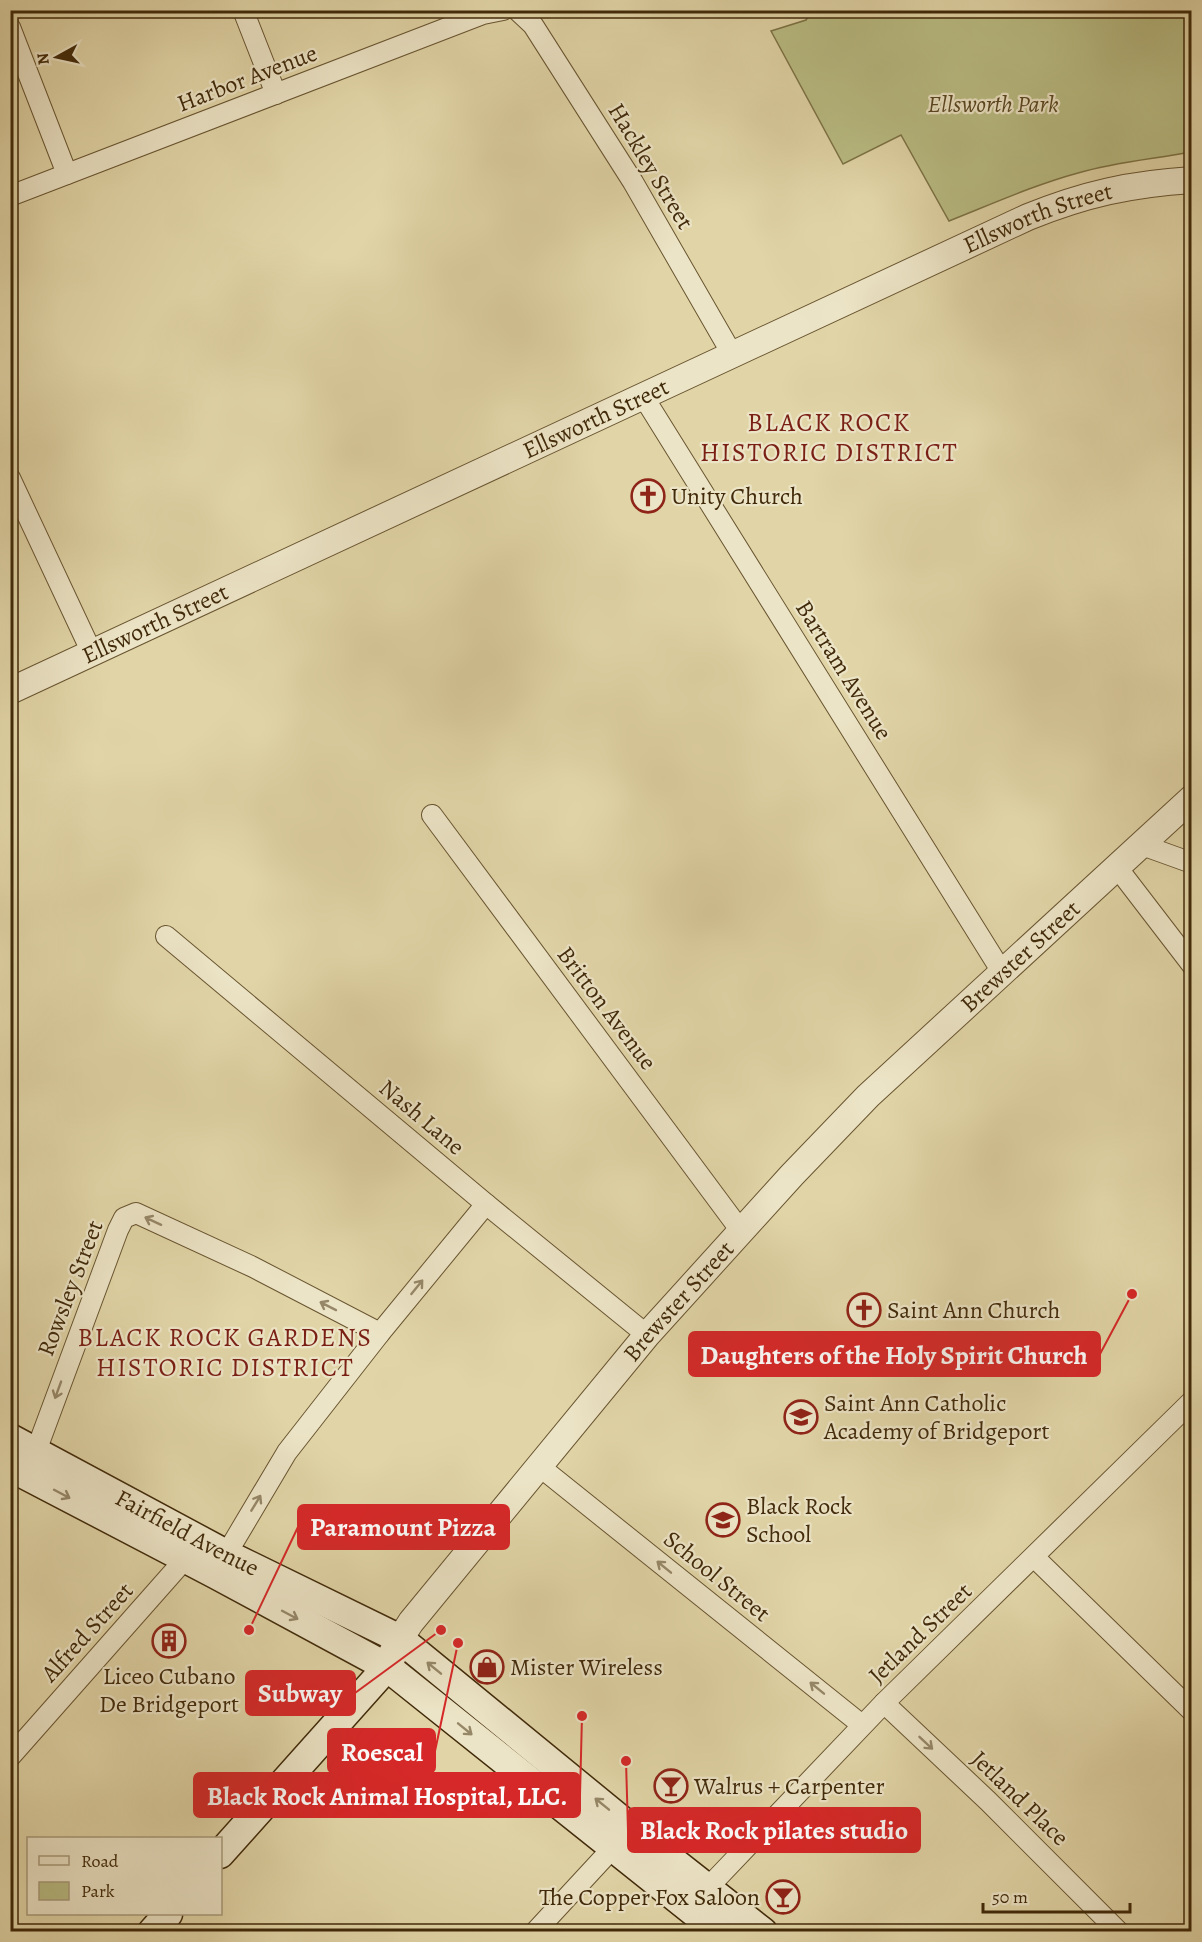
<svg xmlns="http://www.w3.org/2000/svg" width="1202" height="1942" viewBox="0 0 1202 1942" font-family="Alegreya,serif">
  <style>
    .green { fill: #b9bc83; stroke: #7d7346; stroke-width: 1.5 }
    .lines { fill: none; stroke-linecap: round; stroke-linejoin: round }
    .minor-casing { stroke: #695531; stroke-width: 22 }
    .tertiary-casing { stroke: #695531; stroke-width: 28 }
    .secondary-casing { stroke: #412a0a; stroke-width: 31 }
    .minor { stroke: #ece4c6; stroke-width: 20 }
    .tertiary { stroke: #ece4c6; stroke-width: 26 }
    .secondary { stroke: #ece4c6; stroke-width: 28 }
    .oneway { stroke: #968768 }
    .labels { text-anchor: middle; stroke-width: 4.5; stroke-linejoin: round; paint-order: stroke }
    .street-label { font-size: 24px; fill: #412a0a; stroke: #ece4c6 }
    .park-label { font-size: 24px; font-style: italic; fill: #594722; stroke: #ece4c6 }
    .poi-label { font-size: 24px; fill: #412a0a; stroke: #ece4c6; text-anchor: start }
    .neighbourhood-label { font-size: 26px; letter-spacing: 1.5px; fill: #7a1f14; stroke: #ece4c6 }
    .leader { fill: none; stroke: #d62828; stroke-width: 2 }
    .callout-dot { fill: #d62828; stroke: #ece4c6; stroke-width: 2 }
    .callout { fill: #d62828; stroke: #d62828; stroke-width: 2 }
    .callout-label { font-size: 26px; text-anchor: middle; font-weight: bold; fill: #fff }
  </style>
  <rect width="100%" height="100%" fill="#e1d5a7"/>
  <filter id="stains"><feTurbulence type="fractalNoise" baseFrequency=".00333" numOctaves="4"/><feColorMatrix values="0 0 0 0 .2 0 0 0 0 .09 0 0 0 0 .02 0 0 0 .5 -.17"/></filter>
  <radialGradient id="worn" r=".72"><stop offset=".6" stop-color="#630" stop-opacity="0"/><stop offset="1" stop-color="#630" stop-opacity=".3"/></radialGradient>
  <!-- green -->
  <path class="green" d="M812 10 1191 11V152C1154 159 1115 162 1078 173 1034 185 992 204 949 221L901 135 843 164 771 31 806 20Z"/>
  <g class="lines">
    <!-- minor casing -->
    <g class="minor-casing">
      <g id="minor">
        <path d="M243 10 276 94"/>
        <path d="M517 10 533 25 633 182 732 354"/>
        <path d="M10 27 67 174"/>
        <path d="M10 196 483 14 503 10"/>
        <path d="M643 396 1002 972"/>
        <path d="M10 478 92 653"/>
        <path d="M432 815 741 1231"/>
        <path d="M1142 845 1192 863"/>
        <path d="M1116 866 1192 965"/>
        <path d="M166 936 486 1204 647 1335"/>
        <path d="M32 1462 118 1230 124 1218 136 1213 253 1267 380 1333"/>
        <path d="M539 1466 862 1725"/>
        <path d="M1034 1557 1192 1711"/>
        <path d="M221 1563 287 1452 380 1333 486 1204"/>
        <path d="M884 1703 988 1801 1119 1932"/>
        <path d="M10 1757 185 1559 192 1549"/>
        <path d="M699 1897 884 1703 1192 1401"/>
        <path d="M535 1932 621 1839"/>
      </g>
    </g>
    <!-- tertiary casing -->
    <g class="tertiary-casing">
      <g id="tertiary">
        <path id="s1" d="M10 691 1028 217C1085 194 1130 184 1192 180"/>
        <path id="s2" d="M400 1639 411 1622 647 1335 792 1175 868 1096 1192 798"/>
      </g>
    </g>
    <!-- secondary casing -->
    <g class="secondary-casing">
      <g id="secondary">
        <path id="s3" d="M10 1438 226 1554 400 1639 631 1828 763 1932"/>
        <path d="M10 1467 215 1574 387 1667 719 1932"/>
        <path d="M220 1854 387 1667 394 1651"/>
        <path d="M152 1932 168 1914"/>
      </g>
    </g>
    <!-- minor -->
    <use href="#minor" class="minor"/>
    <!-- tertiary -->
    <use href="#tertiary" class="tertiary"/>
    <!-- secondary -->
    <use href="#secondary" class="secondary"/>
  </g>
  <!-- one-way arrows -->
  <defs><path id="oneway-shaft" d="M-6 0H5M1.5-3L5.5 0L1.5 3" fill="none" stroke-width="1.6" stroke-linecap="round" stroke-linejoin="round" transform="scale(1.5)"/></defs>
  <g class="oneway">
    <use href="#oneway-shaft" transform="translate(153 1221) rotate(-155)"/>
    <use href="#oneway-shaft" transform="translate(417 1287) rotate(-51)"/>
    <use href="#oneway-shaft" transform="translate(328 1306) rotate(-153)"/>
    <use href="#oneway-shaft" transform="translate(58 1390) rotate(110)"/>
    <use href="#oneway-shaft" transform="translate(62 1494) rotate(28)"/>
    <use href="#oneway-shaft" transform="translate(256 1503) rotate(-59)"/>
    <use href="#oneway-shaft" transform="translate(664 1567) rotate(-141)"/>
    <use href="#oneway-shaft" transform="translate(290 1615) rotate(28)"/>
    <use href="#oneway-shaft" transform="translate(434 1668) rotate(-141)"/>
    <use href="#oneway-shaft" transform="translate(817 1688) rotate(-141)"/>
    <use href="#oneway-shaft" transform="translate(465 1729) rotate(39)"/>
    <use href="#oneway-shaft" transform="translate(926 1743) rotate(43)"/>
    <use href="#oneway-shaft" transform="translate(602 1804) rotate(-141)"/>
  </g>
  <!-- icons -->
  <defs>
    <g id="church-ring" transform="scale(1.725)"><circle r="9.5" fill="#ece4c6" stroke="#8f2418" stroke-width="1.5"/><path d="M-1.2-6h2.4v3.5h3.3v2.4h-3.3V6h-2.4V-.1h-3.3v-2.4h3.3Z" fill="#8f2418"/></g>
    <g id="school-ring" transform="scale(1.725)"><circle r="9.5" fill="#ece4c6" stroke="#8f2418" stroke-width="1.5"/><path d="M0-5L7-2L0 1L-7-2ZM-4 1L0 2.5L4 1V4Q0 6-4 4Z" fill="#8f2418"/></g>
    <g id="building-ring" transform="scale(1.725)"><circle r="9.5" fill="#ece4c6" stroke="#8f2418" stroke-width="1.5"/><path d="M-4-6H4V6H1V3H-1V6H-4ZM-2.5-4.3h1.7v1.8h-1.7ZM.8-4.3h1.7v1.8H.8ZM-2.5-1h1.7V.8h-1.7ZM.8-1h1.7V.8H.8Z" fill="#8f2418"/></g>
    <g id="shop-ring" transform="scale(1.725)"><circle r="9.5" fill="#ece4c6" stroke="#8f2418" stroke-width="1.5"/><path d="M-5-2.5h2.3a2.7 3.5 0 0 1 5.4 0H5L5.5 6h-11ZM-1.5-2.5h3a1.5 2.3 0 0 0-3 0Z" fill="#8f2418"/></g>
    <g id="bar-ring" transform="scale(1.725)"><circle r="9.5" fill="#ece4c6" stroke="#8f2418" stroke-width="1.5"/><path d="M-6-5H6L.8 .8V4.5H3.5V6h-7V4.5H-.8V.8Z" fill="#8f2418"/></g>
  </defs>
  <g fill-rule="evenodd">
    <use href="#church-ring" x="648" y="496"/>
    <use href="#church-ring" x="864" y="1310"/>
    <use href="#school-ring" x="801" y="1417"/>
    <use href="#school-ring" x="723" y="1520"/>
    <use href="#building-ring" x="169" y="1641"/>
    <use href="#shop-ring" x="487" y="1667"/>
    <use href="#bar-ring" x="671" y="1786"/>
    <use href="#bar-ring" x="783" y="1897"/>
  </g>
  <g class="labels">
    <!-- street labels -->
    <g class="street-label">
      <text transform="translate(247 78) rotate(-21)" y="8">Harbor Avenue</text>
      <text transform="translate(651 166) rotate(59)" y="8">Hackley Street</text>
      <text dy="8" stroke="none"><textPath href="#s1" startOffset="1132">Ellsworth Street</textPath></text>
      <text dy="8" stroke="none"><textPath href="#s1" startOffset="646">Ellsworth Street</textPath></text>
      <text dy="8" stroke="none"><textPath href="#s1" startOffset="160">Ellsworth Street</textPath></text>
      <text transform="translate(844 670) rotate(58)" y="8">Bartram Avenue</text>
      <text dy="8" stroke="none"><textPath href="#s2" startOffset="924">Brewster Street</textPath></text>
      <text transform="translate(607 1008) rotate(53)" y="8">Britton Avenue</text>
      <text transform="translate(422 1117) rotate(40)" y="8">Nash Lane</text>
      <text transform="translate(70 1288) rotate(-69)" y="8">Rowsley Street</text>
      <text dy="8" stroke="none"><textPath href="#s2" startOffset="438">Brewster Street</textPath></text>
      <text dy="8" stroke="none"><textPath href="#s3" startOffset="201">Fairfield Avenue</textPath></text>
      <text transform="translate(717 1576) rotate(39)" y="8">School Street</text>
      <text transform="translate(87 1632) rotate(-48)" y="8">Alfred Street</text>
      <text transform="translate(920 1633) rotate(-44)" y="8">Jetland Street</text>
      <text transform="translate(1020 1798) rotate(44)" y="8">Jetland Place</text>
    </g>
    <!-- park labels -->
    <g class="park-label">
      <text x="993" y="112">Ellsworth Park</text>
    </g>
    <!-- poi labels -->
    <g class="poi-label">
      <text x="671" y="504">Unity Church</text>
      <text x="887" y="1318">Saint Ann Church</text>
      <text x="824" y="1411">Saint Ann Catholic<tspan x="824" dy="28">Academy of Bridgeport</tspan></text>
      <text x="746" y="1514">Black Rock<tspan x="746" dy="28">School</tspan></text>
      <text x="510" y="1675">Mister Wireless</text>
      <text x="169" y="1684" text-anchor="middle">Liceo Cubano<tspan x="169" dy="28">De Bridgeport</tspan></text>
      <text x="694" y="1794">Walrus + Carpenter</text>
      <text x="760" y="1905" text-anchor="end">The Copper Fox Saloon</text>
    </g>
    <!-- neighbourhood labels -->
    <g class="neighbourhood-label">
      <text x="829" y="431">BLACK ROCK<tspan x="829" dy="30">HISTORIC DISTRICT</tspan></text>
      <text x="225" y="1346">BLACK ROCK GARDENS<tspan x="225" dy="30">HISTORIC DISTRICT</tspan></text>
    </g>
  </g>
  <!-- callouts -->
  <path class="leader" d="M1132 1294L1100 1354M249 1630L298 1527M441 1630L355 1693M458 1643L435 1751M582 1716L580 1795M626 1761L628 1830"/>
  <g class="callout-dot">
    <circle cx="1132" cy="1294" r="6"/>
    <circle cx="249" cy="1630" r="6"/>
    <circle cx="441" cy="1630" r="6"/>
    <circle cx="458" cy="1643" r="6"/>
    <circle cx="582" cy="1716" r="6"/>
    <circle cx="626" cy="1761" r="6"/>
  </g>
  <g class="callout">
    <rect x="689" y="1332" width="411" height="44" rx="6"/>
    <rect x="298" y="1505" width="211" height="44" rx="6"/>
    <rect x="246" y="1671" width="109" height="44" rx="6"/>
    <rect x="328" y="1729" width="107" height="44" rx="6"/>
    <rect x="194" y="1773" width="386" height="44" rx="6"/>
    <rect x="628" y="1808" width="292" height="44" rx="6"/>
  </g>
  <g class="callout-label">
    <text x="894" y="1364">Daughters of the Holy Spirit Church</text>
    <text x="403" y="1536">Paramount Pizza</text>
    <text x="300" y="1702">Subway</text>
    <text x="382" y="1761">Roescal</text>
    <text x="387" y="1805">Black Rock Animal Hospital, LLC.</text>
    <text x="774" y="1839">Black Rock pilates studio</text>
  </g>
  <!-- margin -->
  <rect width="1202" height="1942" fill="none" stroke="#e1d5a7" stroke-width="36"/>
  <rect x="12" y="12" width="1178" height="1918" fill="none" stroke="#412a0a" stroke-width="3"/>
  <rect x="18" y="18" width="1166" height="1906" fill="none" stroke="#412a0a" stroke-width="1.5"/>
  <!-- legend -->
  <rect x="27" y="1837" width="195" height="78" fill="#ece4c6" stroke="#a89a7b" stroke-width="1.5"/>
  <rect x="39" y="1856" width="30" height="9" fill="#ece4c6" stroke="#a89a7b" stroke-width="1.5"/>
  <text x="81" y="1867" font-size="18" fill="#412a0a">Road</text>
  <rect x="39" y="1882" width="30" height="18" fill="#b9bc83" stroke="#a89a7b" stroke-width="1.5"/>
  <text x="81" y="1897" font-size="18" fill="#412a0a">Park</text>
  <!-- north arrow -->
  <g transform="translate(57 57) rotate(262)" stroke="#ece4c6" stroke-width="4.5" paint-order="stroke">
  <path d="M0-4.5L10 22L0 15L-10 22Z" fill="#412a0a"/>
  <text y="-9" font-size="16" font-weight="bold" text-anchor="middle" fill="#412a0a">N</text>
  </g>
  <!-- scale -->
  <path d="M983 1903v9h147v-9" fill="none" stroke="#412a0a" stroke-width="3"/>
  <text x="992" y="1903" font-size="18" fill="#412a0a" stroke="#ece4c6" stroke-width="4.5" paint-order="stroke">50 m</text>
  <rect width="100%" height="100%" filter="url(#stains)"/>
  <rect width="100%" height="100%" fill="url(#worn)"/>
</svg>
